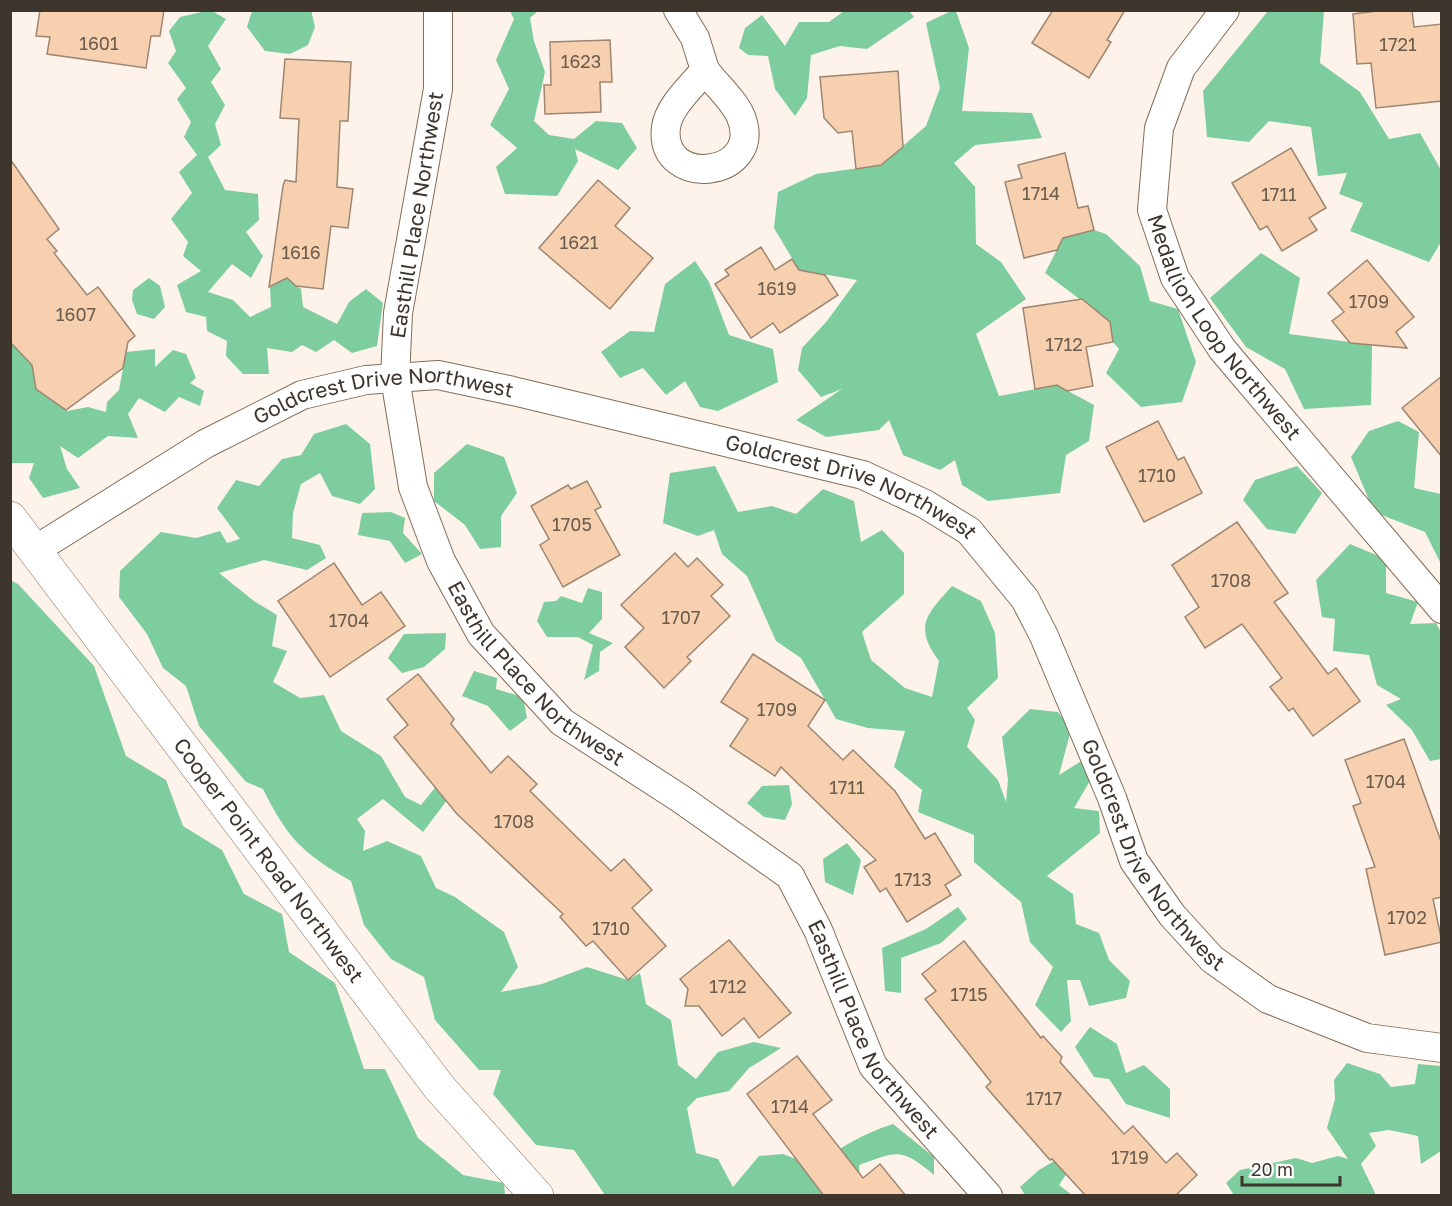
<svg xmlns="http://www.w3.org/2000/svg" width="1452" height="1206" viewBox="0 0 1452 1206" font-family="'Golos Text',sans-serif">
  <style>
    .forest { fill: #7dcd9e }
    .building { fill: #f7d0af; stroke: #9e8672; stroke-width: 1.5 }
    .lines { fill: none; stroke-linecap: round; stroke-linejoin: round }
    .minor-casing { stroke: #826d58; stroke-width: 30 }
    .secondary-casing { stroke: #826d58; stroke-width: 34 }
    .minor { stroke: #fff; stroke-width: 28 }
    .secondary { stroke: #fff; stroke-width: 33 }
    .labels { text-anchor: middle; stroke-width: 4.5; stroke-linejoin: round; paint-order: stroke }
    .number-label { font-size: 18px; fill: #6c5c4d }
    .street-label { font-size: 21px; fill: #3e352c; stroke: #fff }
  </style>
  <rect width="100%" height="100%" fill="#fdf3ea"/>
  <!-- forest -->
  <g class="forest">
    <path d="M311 10 315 27 308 45 290 54 265 51 247 27 252 11Z"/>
    <path d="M206 11H212L226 19 208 46 221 69 211 82 225 105 215 124 221 145 208 157 225 190 258 194 259 220 246 232 263 256 251 278 232 264 208 292 233 300 250 317 271 307 270 286 287 278 301 289 303 307 337 324 349 302 366 289 383 303 377 346 352 353 334 340 316 352 302 345 292 352 267 348 269 374H243L226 356 227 341 207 331 206 317 186 312 177 285 201 271 183 256 188 242 171 219 192 193 179 172 197 155 184 137 191 122 177 99 186 88 168 63 176 51 169 31 180 17Z"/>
    <path d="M510 11H538L530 18 534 41 545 72 534 121 549 135 574 139 596 121 622 123 637 148 618 170 575 149 578 161 557 196 505 194 496 167 517 148 490 125 509 89 496 60 514 19Z"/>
    <path d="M844 11H909L914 17 867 49 840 46 811 55 807 98 795 116 775 89 768 56 748 55 739 48 745 28 762 15 785 46 799 22H829Z"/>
    <path d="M951 11H956L969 48 962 111 1032 113 1042 138 975 145 954 163 975 187 976 244 1001 262 1026 299 976 334 999 396 1057 385 1094 405 1089 441 1066 455 1060 493 988 501 962 485 955 460 940 470 903 455 889 420 879 430 826 437 796 420 842 389 821 397 798 370 802 348 827 321 857 280 799 270 774 228 778 192 816 174 881 165 926 126 940 88 926 23Z"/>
    <path d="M1268 11H1324L1320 63 1360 92 1389 139 1420 133 1441 170V242L1429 262 1350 231 1363 203 1339 194 1347 173 1318 176 1311 127 1269 121 1249 142 1207 137 1203 91Z"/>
    <path d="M1094 230 1106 234 1140 266 1150 301 1178 309 1196 362 1182 402 1141 407 1106 373 1119 349 1113 342 1110 322 1045 273 1063 238Z"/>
    <path d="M1261 253 1300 278 1289 334 1372 345 1371 405 1304 409 1285 369 1246 347 1210 298Z"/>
    <path d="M695 261 709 282 729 335 773 349 778 382 718 411 700 407 685 381 666 395 643 368 620 378 601 352 630 331 654 332 665 284Z"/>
    <path d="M149 278 160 286 165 307 154 319 137 314 132 300 133 290Z"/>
    <path d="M10 342 32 365 36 389 67 411 88 407 106 412 107 402 119 390 126 352 155 349V367L173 350 186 354 196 378 190 383 204 391 200 406 179 397 165 412 139 398 128 414 138 438 108 436 78 458 60 446 67 469 80 488 43 498 29 478 34 463H11Z"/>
    <path d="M1398 421 1419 432 1414 488 1441 494V564L1425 532 1374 512 1351 457 1369 431Z"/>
    <path d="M346 424 370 444 375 489 360 504 332 496 320 473 301 484 293 513 292 538 320 545 326 558 307 570 264 560 219 573 254 601 277 615 272 646 287 651 273 682 300 698 324 695 341 731 381 756 405 797 421 805 446 774 460 783 423 832 383 799 357 819 365 831 363 851 387 841 421 856 436 888 455 897 504 932 518 967 501 992 542 984 587 967 628 980 640 973 646 1004 671 1020 678 1065 696 1079 718 1052 754 1042 781 1048 749 1068 729 1091 697 1098 687 1108 696 1153 718 1159 733 1187 759 1156 783 1154 817 1167C840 1146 863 1134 893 1124L934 1157V1175C901 1147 897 1151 859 1165L860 1182 838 1195H605L574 1150 536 1145 493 1094 501 1070H479L435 1020 424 977 391 959 364 925 351 881C302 853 288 839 263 789L246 782 199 726 186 686 163 668 147 634 119 597 120 571 161 532 196 538 220 531 227 543 240 539 217 508 236 480 259 486 282 459 301 455 314 434Z"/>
    <path d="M467 444 504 457 517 493 501 516V547L480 549 465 525 434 501V473Z"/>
    <path d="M715 466 738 512 772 506 796 514 823 489 854 501 861 542 882 530 904 553V594L862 632 871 660 905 688 932 697 939 661C913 626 927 614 952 586L981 601 995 633 998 678 967 708 975 720 967 747 998 780 1006 802 1008 780 1002 737 1030 709 1058 712 1071 730 1059 775 1083 760 1091 779 1074 808 1099 811 1100 833 1047 876 1073 894 1076 924 1099 933 1109 960 1130 981 1126 998 1089 1006 1080 980H1067L1071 1021 1061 1032 1035 1005 1053 967 1030 942 1021 902 974 862V835L918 812 922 790 894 767 905 731 868 728 836 719 801 658 776 641 747 576 722 554 714 530 698 536 663 523 670 473Z"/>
    <path d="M1297 466 1322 493 1295 534 1267 529 1243 500 1255 480Z"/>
    <path d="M391 512 405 518 403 533 422 554 405 563 390 541 358 535 362 513Z"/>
    <path d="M1350 544 1386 559V593L1418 602 1410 624 1436 623 1442 634 1441 759 1430 761 1412 730 1386 705 1401 699 1377 685 1369 655 1333 651 1335 619 1322 617 1316 580Z"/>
    <path d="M10 580 18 584 94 666 126 756 166 780 183 826 222 850 244 894 282 914 289 952 335 983 364 1069H385L418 1138 463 1175 504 1183 505 1195H11Z"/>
    <path d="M588 588 602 592V619L589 633 613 643 600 652 599 671 584 680 593 645 578 637H547L537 621 544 602 556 601 561 596 582 603Z"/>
    <path d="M446 633 445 649 424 667 402 673 388 658 404 634Z"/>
    <path d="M474 671 497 678 496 689 523 697 527 718 510 731 488 706 462 696Z"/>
    <path d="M789 785 792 804 785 820 764 817 747 803 762 786Z"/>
    <path d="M847 843 861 860 853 895 825 882 823 859Z"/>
    <path d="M958 907 967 919 941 943 901 958V993L885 991 882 948 926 929Z"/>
    <path d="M1090 1027 1117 1044 1126 1073 1144 1065 1170 1089V1118L1126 1104 1109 1079 1094 1077 1075 1047Z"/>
    <path d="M1347 1063 1380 1074 1391 1087 1415 1084 1418 1064 1441 1066V1151L1421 1164 1418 1136 1389 1130 1369 1133 1376 1146 1361 1164 1376 1195H1234L1226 1183 1240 1170 1296 1158 1312 1163 1338 1156 1348 1159 1327 1128 1335 1099 1334 1080Z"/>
    <path d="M1079 1146 1071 1167 1059 1185 1072 1195H1025L1020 1187 1039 1170Z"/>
  </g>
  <!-- building -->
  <g class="building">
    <path d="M40 10H164L160 36H151L146 68 47 54 50 37 36 36Z"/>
    <path d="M1053 10H1125L1107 40 1111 42 1089 78 1032 43Z"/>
    <path d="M1385 10H1412L1414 27 1442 24V101L1376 108 1371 63 1357 64 1353 14Z"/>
    <path d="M610 40 612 82H600L601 112 545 114 544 85H551L550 42Z"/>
    <path d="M285 59 351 62 348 121H340L337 187 353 189 348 228 331 226 323 289 296 286 287 278 269 287 283 186 285 180 296 182 299 119 280 118Z"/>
    <path d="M898 71 903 147 881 165 856 169 852 131 838 133 824 118 820 77Z"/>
    <path d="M1291 148 1326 208 1309 218 1317 230 1282 251 1267 226 1260 230 1232 183Z"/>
    <path d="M1065 153 1078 208 1088 206 1094 230 1063 238 1057 250 1024 258 1005 182 1022 178 1018 165Z"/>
    <path d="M10 159 59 229 47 239 57 251 54 253 87 295 98 287 135 336 128 342 123 368 66 410 36 389 32 365 10 342Z"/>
    <path d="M598 180 630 208 615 226 653 258 610 309 539 248Z"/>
    <path d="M761 247 775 270 792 259 799 270 825 275 838 295 780 333 773 323 751 338 715 284 729 275 725 270Z"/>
    <path d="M1367 260 1414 317 1396 332 1407 348 1350 343 1332 321 1344 312 1328 293Z"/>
    <path d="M1082 299 1110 322 1113 342 1086 347 1093 386 1067 391 1057 385 1035 389 1023 308Z"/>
    <path d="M1442 376V457L1402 408Z"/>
    <path d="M1158 421 1178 460 1184 457 1202 493 1144 522 1106 447Z"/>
    <path d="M587 481 601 507 595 510 620 555 563 587 540 545 549 539 531 506 568 485 571 489Z"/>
    <path d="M1237 522 1288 593 1274 602 1328 674 1336 668 1360 701 1313 736 1293 708 1289 711 1270 687 1282 678 1242 624 1205 648 1185 617 1199 607 1172 565Z"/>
    <path d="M675 553 688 567 697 558 723 585 711 596 730 616 687 657 691 661 664 688 625 647 644 628 621 605Z"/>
    <path d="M334 563 362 605 381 592 405 626 330 677 278 601Z"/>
    <path d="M753 654 825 700 808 726 843 760 853 750 895 791 925 839 935 833 961 875 945 885 951 895 907 922 886 888 880 892 864 867 876 860 781 767 775 776 730 746 748 719 721 702Z"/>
    <path d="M418 674 454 719 451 724 491 773 508 756 537 784 530 791 611 871 624 859 652 890 632 908 666 946 628 980 593 941 586 946 560 917 563 914 457 814 394 737 408 725 387 699Z"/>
    <path d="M1404 739 1442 844V897L1433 899 1442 942 1385 955 1366 869 1375 867 1353 806 1361 803 1345 760Z"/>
    <path d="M729 940 791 1013 759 1038 744 1018 722 1036 699 1006H685L688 989 680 979Z"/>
    <path d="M964 941 1041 1038 1043 1036 1062 1057 1060 1062 1124 1134 1133 1126 1166 1163 1177 1153 1197 1175 1175 1196H1086L1052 1159 1050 1160 986 1087 991 1082 925 999 936 991 922 974Z"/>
    <path d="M797 1056 832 1100 813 1114 863 1178 880 1164 906 1196H824L747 1094Z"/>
  </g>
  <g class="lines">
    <!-- minor casing -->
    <g class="minor-casing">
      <g id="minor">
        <path id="s1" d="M438 10V89L398 313 395 378 413 487 441 561 481 634 562 722 681 799 790 876 818 930 873 1066 988 1196"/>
        <path d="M678 10 695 38 705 70"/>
        <path id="s2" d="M1225 10 1181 68 1159 128 1152 210 1175 278 1222 349 1442 609"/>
        <path d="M705 70C716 85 734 100 741 117 765 178 658 190 666 127 669 106 692 86 705 70Z"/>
        <path id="s3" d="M35 550 205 444 302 395 366 380 438 375 513 391 863 475 925 504 969 531 1025 599 1044 636 1112 798 1134 861 1172 915 1212 959 1268 999 1367 1038 1442 1048"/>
      </g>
    </g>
    <!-- secondary casing -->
    <g class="secondary-casing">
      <g id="secondary">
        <path id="s4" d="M10 518 439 1087 537 1196"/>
      </g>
    </g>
    <!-- minor -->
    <use href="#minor" class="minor"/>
    <!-- secondary -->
    <use href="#secondary" class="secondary"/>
  </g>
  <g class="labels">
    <!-- number labels -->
    <g class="number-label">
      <text x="99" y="50">1601</text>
      <text x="1398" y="51">1721</text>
      <text x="581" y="68">1623</text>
      <text x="1041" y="200">1714</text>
      <text x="1279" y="201">1711</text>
      <text x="579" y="249">1621</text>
      <text x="301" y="259">1616</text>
      <text x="777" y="295">1619</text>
      <text x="1369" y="308">1709</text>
      <text x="76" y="321">1607</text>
      <text x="1064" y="351">1712</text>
      <text x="1157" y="482">1710</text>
      <text x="572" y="531">1705</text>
      <text x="1231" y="587">1708</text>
      <text x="681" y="624">1707</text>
      <text x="349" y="627">1704</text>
      <text x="777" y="716">1709</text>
      <text x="1386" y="788">1704</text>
      <text x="847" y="794">1711</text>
      <text x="514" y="828">1708</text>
      <text x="913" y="886">1713</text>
      <text x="1407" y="924">1702</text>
      <text x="611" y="935">1710</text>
      <text x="728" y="993">1712</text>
      <text x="969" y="1001">1715</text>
      <text x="1044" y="1105">1717</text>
      <text x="790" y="1113">1714</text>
      <text x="1130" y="1164">1719</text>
    </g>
    <!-- street labels -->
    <g class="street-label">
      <text transform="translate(417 215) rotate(-81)" y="7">Easthill Place Northwest</text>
      <text dy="7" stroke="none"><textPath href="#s2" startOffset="358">Medallion Loop Northwest</textPath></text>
      <text dy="7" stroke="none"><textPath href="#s3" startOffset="390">Goldcrest Drive Northwest</textPath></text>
      <text dy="7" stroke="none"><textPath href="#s3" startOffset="876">Goldcrest Drive Northwest</textPath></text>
      <text dy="7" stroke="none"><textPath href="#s1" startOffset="711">Easthill Place Northwest</textPath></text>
      <text dy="7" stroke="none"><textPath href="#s3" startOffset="1380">Goldcrest Drive Northwest</textPath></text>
      <text dy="7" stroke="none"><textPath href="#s4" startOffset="429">Cooper Point Road Northwest</textPath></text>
      <text dy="7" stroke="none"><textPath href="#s1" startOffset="1215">Easthill Place Northwest</textPath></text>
    </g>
  </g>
  <!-- border -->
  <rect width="1452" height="1206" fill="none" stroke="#3e352c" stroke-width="24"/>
  <!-- scale -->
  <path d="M1242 1176v9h98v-9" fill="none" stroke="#3e352c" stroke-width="3"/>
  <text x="1251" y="1176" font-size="18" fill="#3e352c" stroke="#ffffff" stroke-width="4.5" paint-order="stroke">20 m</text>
</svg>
